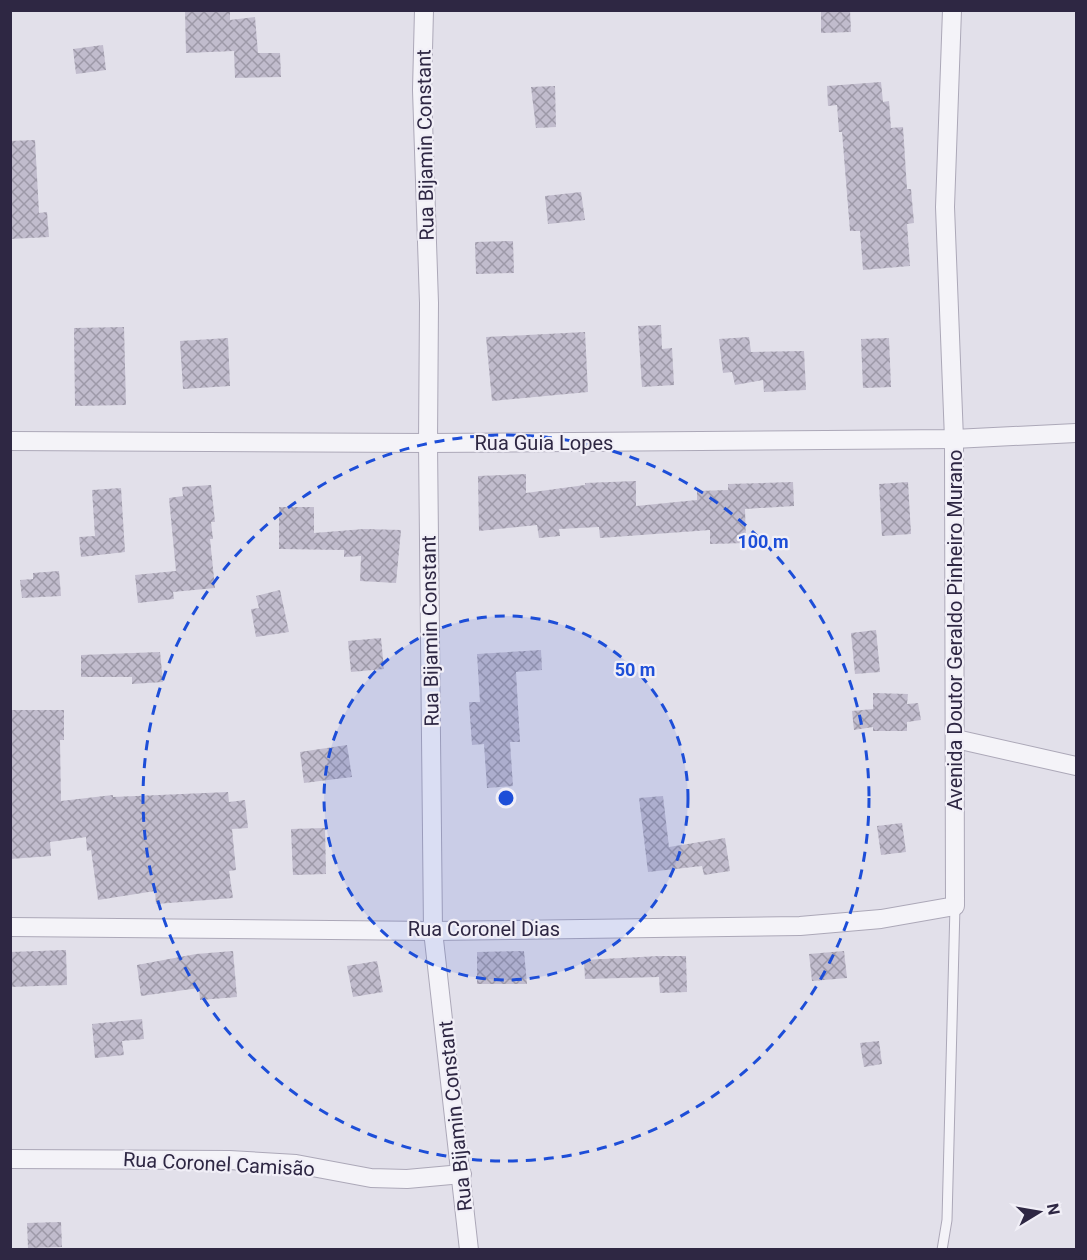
<svg xmlns="http://www.w3.org/2000/svg" width="1087" height="1260" viewBox="0 0 1087 1260" font-family="Roboto,sans-serif">
  <style>
    .building { fill: url(#building-cross-hatch) }
    .lines { fill: none; stroke-linecap: round; stroke-linejoin: round }
    .lane-casing { stroke: #aca8b8; stroke-width: 11 }
    .street-casing { stroke: #aca8b8; stroke-width: 20 }
    .lane { stroke: #f4f3f8; stroke-width: 9 }
    .street { stroke: #f4f3f8; stroke-width: 18 }
    .ring { fill: none; stroke: #1d4ed8; stroke-width: 3; stroke-dasharray: 10 8 }
    .labels { text-anchor: middle; stroke-width: 4.5; stroke-linejoin: round; paint-order: stroke }
    .street-label { font-size: 20px; fill: #2e2743; stroke: #f1eff7 }
    .centre { fill: #1d4ed8; stroke: #f1eff7; stroke-width: 3 }
    .ring-label { font-size: 18px; text-anchor: middle; font-weight: bold; fill: #1d4ed8; stroke: #f1eff7; stroke-width: 4.5; stroke-linejoin: round; paint-order: stroke }
  </style>
  <defs>
    <pattern id="building-cross-hatch" width="8" height="8" patternUnits="userSpaceOnUse" patternTransform="scale(1.5)"><rect width="8" height="8" fill="#c1bccd"/><path d="M0 0l8 8M0 8l8-8" fill="none" stroke="#9d99a8"/></pattern>
  </defs>
  <rect width="100%" height="100%" fill="#e2e0ea"/>
  <!-- building -->
  <g class="building">
    <path d="M185 10H230V20L255 17 258 53H280L281 77 235 78 234 51 186 53Z"/>
    <path d="M821 10H850L851 32 821 33Z"/>
    <path d="M103 45 106 70 76 74 73 49Z"/>
    <path d="M881 82 883 102 889 101 891 128 903 127 907 189H911L914 223 907 224 910 266 863 270 860 231H850L842 132H839L837 105 828 106 827 86Z"/>
    <path d="M555 86 556 127 536 128 531 87Z"/>
    <path d="M35 140 39 213 47 212 49 237 10 239V141Z"/>
    <path d="M581 192 585 220 548 224 545 196Z"/>
    <path d="M513 241 514 273 476 274 475 242Z"/>
    <path d="M661 325 662 349 672 348 674 385 642 387 638 326Z"/>
    <path d="M124 327 126 405 75 406 74 328Z"/>
    <path d="M585 332 588 392 492 401 486 337Z"/>
    <path d="M749 337 751 352 804 351 806 390 764 392 763 380 735 385 732 372 723 373 719 339Z"/>
    <path d="M228 338 230 386 183 389 180 341Z"/>
    <path d="M889 338 891 387 863 388 861 339Z"/>
    <path d="M526 474V493L585 485V483L636 481V506L697 500V491L728 490V484L793 482 794 506 745 509 746 543 710 544V530L600 538 599 527 559 529 560 536 539 538 537 525 479 531 478 476Z"/>
    <path d="M908 482 911 534 882 536 879 484Z"/>
    <path d="M211 485 215 522H211L213 539H210L215 588 173 592 174 599 138 603 135 575 176 571 169 498 183 496 182 487Z"/>
    <path d="M121 488 125 552 81 557 79 537 95 536 92 490Z"/>
    <path d="M279 507H314V533L364 529 401 530 396 583 360 581 361 556 344 557V550L279 549Z"/>
    <path d="M59 571 61 596 22 598 20 580 33 579V573Z"/>
    <path d="M280 590 289 632 256 637 251 609 259 608 256 596Z"/>
    <path d="M876 630 880 672 855 674 851 633Z"/>
    <path d="M381 638 384 669 351 672 348 641Z"/>
    <path d="M541 650 542 670 516 672 520 742H510L513 786 487 788 484 744 472 745 469 702H480L477 654Z"/>
    <path d="M160 652 163 682 132 684V677H81V655Z"/>
    <path d="M873 693 908 694 907 704 918 703 921 720 907 722V731H873V727L854 730 852 711 873 709Z"/>
    <path d="M10 710H64V740H60L61 801 113 795V797L228 792 229 802 245 800 248 828 232 829 236 870 229 871 233 898 156 904 155 891 98 900 91 850 87 851 86 837 50 842 51 856 10 859Z"/>
    <path d="M347 745 352 777 304 783 300 752Z"/>
    <path d="M663 796 669 847 725 838 730 871 704 875 702 866 648 872 639 798Z"/>
    <path d="M902 823 906 852 881 855 877 826Z"/>
    <path d="M325 828 326 874 293 875 291 829Z"/>
    <path d="M66 950 67 985 10 987V952Z"/>
    <path d="M233 951 237 997 200 1000 199 988 141 996 137 965 196 954Z"/>
    <path d="M524 951 527 984H477V952Z"/>
    <path d="M844 951 847 978 812 981 809 954Z"/>
    <path d="M659 956H686L687 992 660 993 659 977 585 979 584 960Z"/>
    <path d="M377 961 383 992 353 997 347 966Z"/>
    <path d="M142 1019 144 1039 122 1041 124 1055 95 1058 92 1024Z"/>
    <path d="M879 1041 882 1064 864 1067 860 1043Z"/>
    <path d="M61 1222 62 1247 28 1248 27 1223Z"/>
  </g>
  <g class="lines">
    <!-- lane casing -->
    <g class="lane-casing">
      <path id="lane" d="M942 1250 947 1220 955 906"/>
    </g>
    <!-- street casing -->
    <g class="street-casing">
      <g id="street">
        <path d="M424 10 422 90 429 303 428 443 433 931 469 1250"/>
        <path d="M10 441 428 443 954 439 1076 433"/>
        <path d="M956 739 1076 766"/>
        <path d="M10 927 433 931 800 926 881 919 955 906 954 439 945 207 952 10"/>
        <path d="M10 1159 229 1160 296 1164 371 1178 407 1179 462 1174"/>
      </g>
    </g>
    <!-- lane -->
    <use href="#lane" class="lane"/>
    <!-- street -->
    <use href="#street" class="street"/>
  </g>
  <!-- distance rings -->
  <circle cx="506" cy="798" r="182" fill="#1d4ed8" fill-opacity=".12"/>
  <g class="ring">
    <circle cx="506" cy="798" r="182"/>
    <circle cx="506" cy="798" r="363"/>
  </g>
  <g class="labels">
    <!-- street labels -->
    <g class="street-label">
      <text transform="translate(425 145) rotate(-91)" y="7">Rua Bijamin Constant</text>
      <text x="544" y="450">Rua Guia Lopes</text>
      <text transform="translate(955 630) rotate(-90)" y="7">Avenida Doutor Geraldo Pinheiro Murano</text>
      <text transform="translate(430 631) rotate(-91)" y="7">Rua Bijamin Constant</text>
      <text x="484" y="936">Rua Coronel Dias</text>
      <text transform="translate(455 1116) rotate(-96)" y="7">Rua Bijamin Constant</text>
      <text transform="translate(219 1164) rotate(3)" y="7">Rua Coronel Camisão</text>
    </g>
  </g>
  <circle cx="506" cy="798" r="9" class="centre"/>
  <g class="ring-label">
    <text x="763" y="548">100 m</text>
    <text x="635" y="676">50 m</text>
  </g>
  <!-- border -->
  <rect width="1087" height="1260" fill="none" stroke="#2e2743" stroke-width="24"/>
  <!-- north arrow -->
  <g transform="translate(1039 1212) rotate(79)" stroke="#f1eff7" stroke-width="4.5" paint-order="stroke">
  <path d="M0-4.5L10 22L0 15L-10 22Z" fill="#2e2743"/>
  <text y="-9" font-size="16" font-weight="bold" text-anchor="middle" fill="#2e2743">N</text>
  </g>
</svg>
